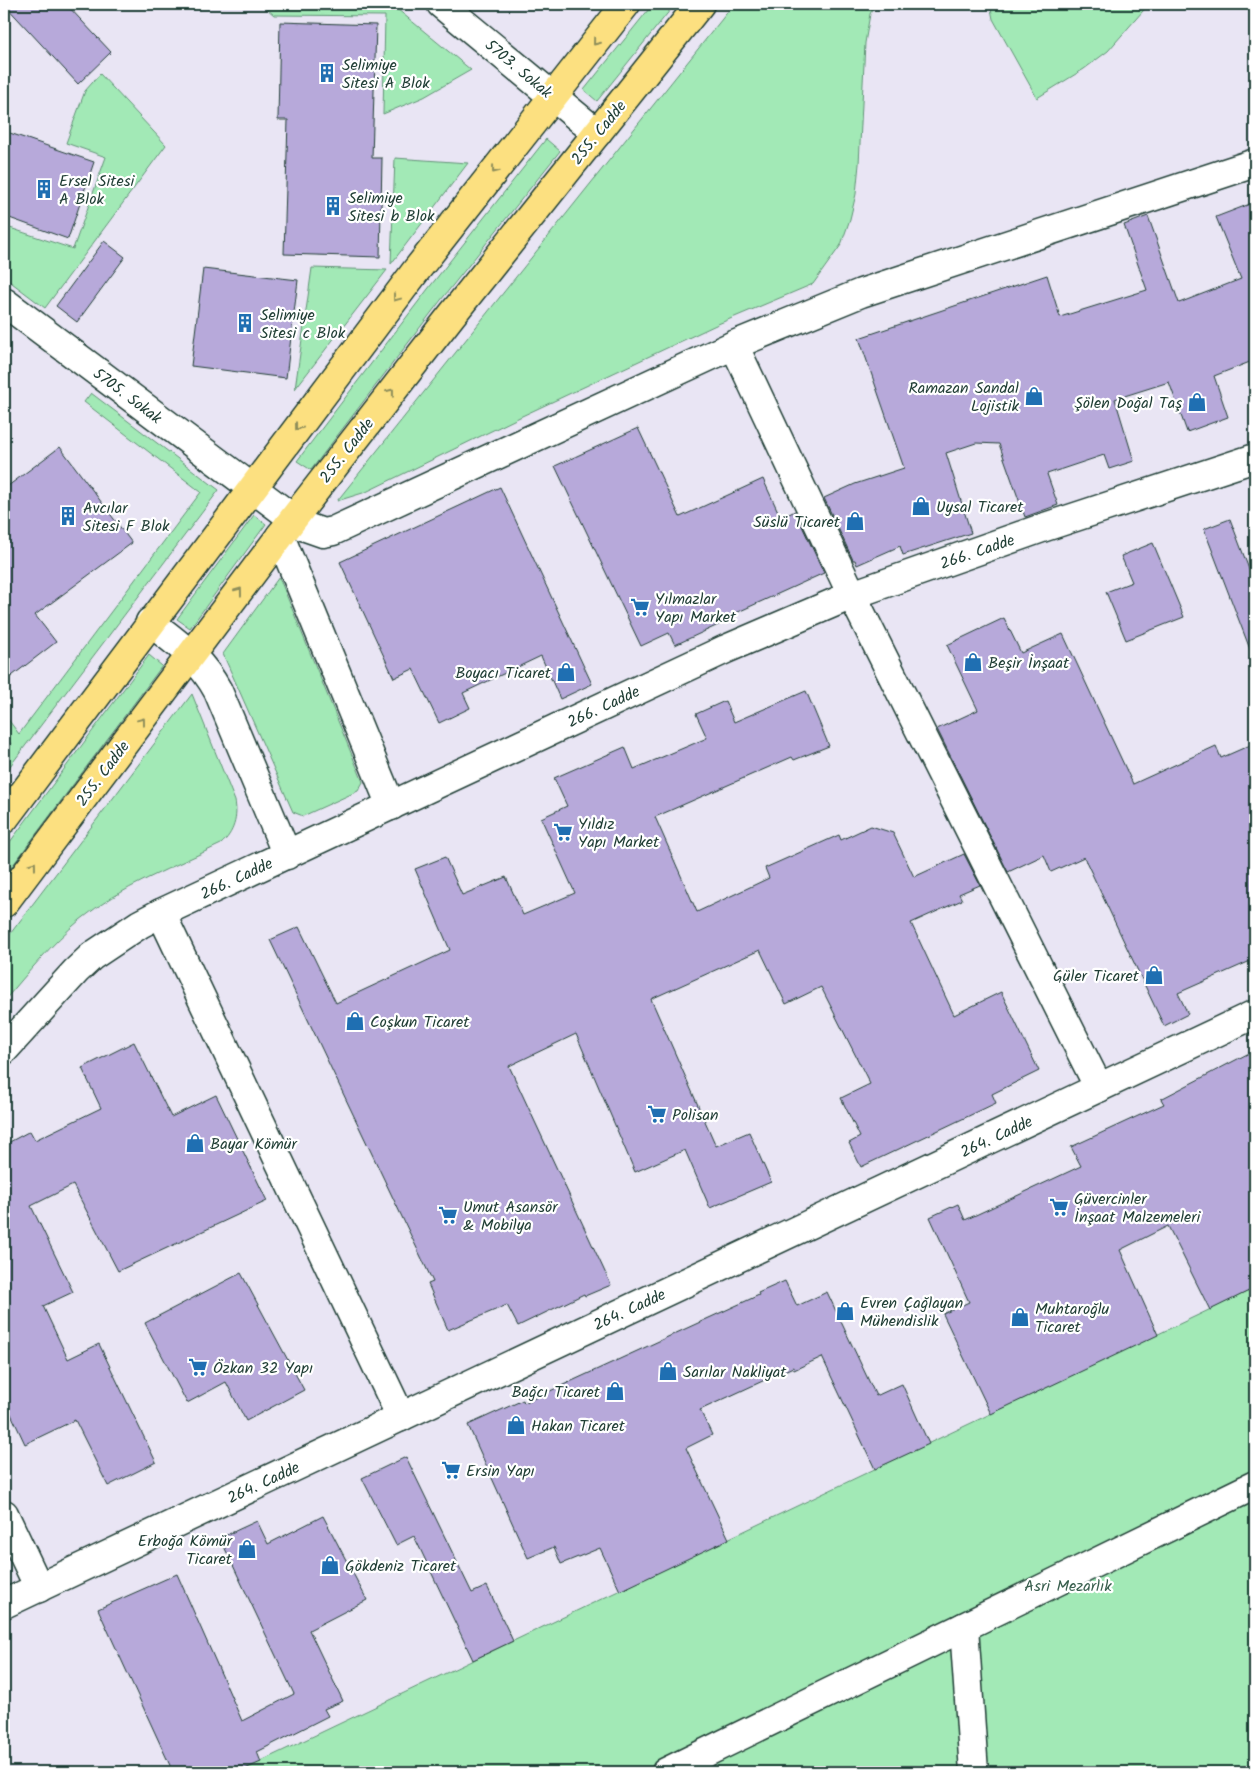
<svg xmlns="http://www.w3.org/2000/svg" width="1259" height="1776" viewBox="0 0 1259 1776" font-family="Kalam,sans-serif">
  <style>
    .green { fill: #a2e9b6; stroke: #609375 }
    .building { fill: #b7a9da; stroke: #1f3d34 }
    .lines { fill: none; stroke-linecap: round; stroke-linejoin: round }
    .minor-casing { stroke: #1f3d34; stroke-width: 31 }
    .major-casing { stroke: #1f3d34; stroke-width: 31 }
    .minor { stroke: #fff; stroke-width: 28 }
    .major { stroke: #fce080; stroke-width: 28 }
    .oneway { stroke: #8e8e5a }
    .labels { text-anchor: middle; stroke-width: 4.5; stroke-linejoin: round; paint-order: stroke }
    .poi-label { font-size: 16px; fill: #1f3d34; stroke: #fff; text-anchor: start }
    .street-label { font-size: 16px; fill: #1f3d34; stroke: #fff }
    .park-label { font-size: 16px; fill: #395f4e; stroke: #fff }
  </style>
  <rect width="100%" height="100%" fill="#e9e5f4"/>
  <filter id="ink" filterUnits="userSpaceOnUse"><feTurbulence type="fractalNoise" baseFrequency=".02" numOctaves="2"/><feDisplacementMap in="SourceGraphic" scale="10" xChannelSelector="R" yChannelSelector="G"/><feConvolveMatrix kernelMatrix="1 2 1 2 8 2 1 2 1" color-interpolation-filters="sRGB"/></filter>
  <g filter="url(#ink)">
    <!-- green -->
    <g class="green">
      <path d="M271 4H391L471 70 424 97 383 114 385 16 274 15 267 9Z"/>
      <path d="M653 4H675L597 101 584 90Z"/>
      <path d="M734 4H875L870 14 865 43 859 164 856 194 850 219 841 245 813 284 718 324 522 416 366 492 337 501Z"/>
      <path d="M990 4H1149L1108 51 1084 69 1037 98 993 19Z"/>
      <path d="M100 74 166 145 45 308 4 277V226L73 249 106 157 66 143 85 91Z"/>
      <path d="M546 139 560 151 441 300 311 470 297 461 428 289Z"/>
      <path d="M395 158 468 163 391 264Z"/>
      <path d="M312 268 387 270 295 389Z"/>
      <path d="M91 393 219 490 4 774V754L11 744 4 734V714L19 734 201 492 84 402Z"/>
      <path d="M254 515 266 524 190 628 177 619Z"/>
      <path d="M279 577 363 782 358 791 303 816 293 812 223 654Z"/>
      <path d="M149 655 162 666 4 877V850Z"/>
      <path d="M192 694 235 801C238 817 234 833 221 844 174 867 120 887 80 920 51 944 28 973 4 1001V942Z"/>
      <path d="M1255 1288V1772H238Z"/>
    </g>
    <!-- building -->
    <g class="building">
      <path d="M4 4H66L111 52 78 84Z"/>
      <path d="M280 22 376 25 372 158H382L380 257 284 254 288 120H278Z"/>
      <path d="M4 131 94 162 68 239 4 216Z"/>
      <path d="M1250 204 1255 218V360L1214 376 1228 417 1187 432 1169 382 1115 399 1134 461 1109 469 1104 455 1047 474 1058 505 1025 517 999 444 976 443 946 453 971 533 903 555 900 546 857 565 855 560H853L824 498 855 484 904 468 859 338 1047 275 1060 317 1147 290 1124 225 1148 216 1179 303 1241 279 1216 217Z"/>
      <path d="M104 241 125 257 77 322 56 306Z"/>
      <path d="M203 269 298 280 286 378 191 366Z"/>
      <path d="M638 428 680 517 763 479 781 518 795 511 824 573 727 617 729 620 675 645 669 633 641 646 555 466Z"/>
      <path d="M60 447 132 543 35 615 56 642 4 682V489Z"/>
      <path d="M500 487 592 684 560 699 541 656 463 693 470 708 439 723 413 669 394 678 340 562Z"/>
      <path d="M1230 519 1255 585V657H1253L1204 529Z"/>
      <path d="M1153 543 1184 617 1126 640 1106 592 1132 582 1121 556Z"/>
      <path d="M1004 618 1021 653 1063 634 1133 784 1216 746 1221 758 1255 743V959L1178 993 1188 1014 1164 1026 1084 857 1051 872 1044 855 1008 872 937 729 978 710 947 645Z"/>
      <path d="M806 691 829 746 794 760 792 757 655 817 697 912 769 878 765 868 839 835 841 840 871 826 893 833 914 877 964 854 980 885 959 894 962 900 911 923 954 1015 1001 992 1039 1071 992 1094 996 1103 861 1167 849 1143 860 1137 841 1098 870 1084 821 987 786 1004 760 950 651 999 716 1146 749 1132 771 1182 710 1208 685 1150 635 1172 576 1034 509 1066 611 1285 585 1296 584 1294 518 1326 507 1305 448 1330 428 1284 433 1282 270 940 299 927 336 1003 450 950 415 869 445 857 462 895 506 877 523 915 575 893 541 818 567 806 554 778 625 747 634 769 707 738 696 714 725 701 734 722Z"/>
      <path d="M134 1042 171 1117 216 1095 267 1201 118 1271 73 1185 31 1206 73 1292 43 1306 68 1359 99 1344 156 1462 108 1486 75 1420 25 1444 4 1399V1145L30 1131 35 1140 101 1108 82 1068Z"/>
      <path d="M1255 1050V1288L1210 1310 1168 1226 1120 1250 1158 1335 991 1414 943 1314 969 1302 930 1217 958 1204 965 1220 1081 1166 1071 1147 1164 1104 1161 1099Z"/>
      <path d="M241 1273 304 1390 246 1421 226 1382 187 1403 145 1323Z"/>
      <path d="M785 1281 797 1306 827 1292 876 1396 902 1384 929 1444 875 1469 822 1357 794 1370 793 1367 700 1410 712 1435 686 1448 729 1539 620 1591 600 1548 561 1564 554 1547 528 1558 468 1425 523 1400 524 1403 759 1295 758 1293Z"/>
      <path d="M406 1457 472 1593 487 1586 513 1641 473 1660 414 1536 396 1545 362 1478Z"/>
      <path d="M323 1516 367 1600 309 1630 343 1701 324 1709 328 1716 257 1752 261 1762 238 1772H173L98 1609 177 1574 242 1721 294 1694 220 1538 257 1521 268 1544Z"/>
    </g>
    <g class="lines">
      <!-- minor casing -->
      <g class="minor-casing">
        <g id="minor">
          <path d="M441 4 597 133"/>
          <path d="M4 302 303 526 323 533 333 531 734 345 861 293 1255 163"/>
          <path d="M734 345 852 595 1099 1088"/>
          <path d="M280 536 391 806"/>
          <path d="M150 622C179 645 200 658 218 691L287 855"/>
          <path d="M161 913 401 1417"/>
          <path d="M4 1050 76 971 92 956 140 924 161 913 726 649 852 595 1045 527 1255 458"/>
          <path d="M4 1514 39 1588"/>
          <path d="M4 1604 1255 1014"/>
          <path d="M964 1627 974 1772"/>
          <path d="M666 1772 1255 1485"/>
        </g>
      </g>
      <!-- major casing -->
      <g class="major-casing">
        <g id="major">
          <path d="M4 819 415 272 626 4"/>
          <path d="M4 903 293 519 451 316 700 4"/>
        </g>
      </g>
      <!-- minor -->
      <use href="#minor" class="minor"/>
      <!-- major -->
      <use href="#major" class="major"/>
    </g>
    <!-- one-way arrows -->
    <defs><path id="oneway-chevron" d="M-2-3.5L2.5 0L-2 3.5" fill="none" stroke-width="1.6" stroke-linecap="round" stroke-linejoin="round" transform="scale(1.25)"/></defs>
    <g class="oneway">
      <use href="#oneway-chevron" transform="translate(596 42) rotate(129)"/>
      <use href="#oneway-chevron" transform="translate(495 170) rotate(128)"/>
      <use href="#oneway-chevron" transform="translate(396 298) rotate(127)"/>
      <use href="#oneway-chevron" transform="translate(391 392) rotate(-52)"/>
      <use href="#oneway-chevron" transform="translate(298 427) rotate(127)"/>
      <use href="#oneway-chevron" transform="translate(239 591) rotate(-53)"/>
      <use href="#oneway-chevron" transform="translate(142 721) rotate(-53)"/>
      <use href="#oneway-chevron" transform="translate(33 865) rotate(-53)"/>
    </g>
  </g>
  <!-- icons -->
  <defs>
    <g id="building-bare" transform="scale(1.5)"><path d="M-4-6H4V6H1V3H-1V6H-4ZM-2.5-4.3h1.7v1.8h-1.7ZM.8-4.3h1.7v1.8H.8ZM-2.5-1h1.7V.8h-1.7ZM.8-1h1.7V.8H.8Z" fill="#1f6fb2" stroke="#fff" stroke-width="2.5" paint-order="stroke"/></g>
    <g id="shop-bare" transform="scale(1.5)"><path d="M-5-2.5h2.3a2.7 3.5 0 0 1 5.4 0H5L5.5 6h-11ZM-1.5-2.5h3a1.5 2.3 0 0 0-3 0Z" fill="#1f6fb2" stroke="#fff" stroke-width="2.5" paint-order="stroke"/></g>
    <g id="supermarket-bare" transform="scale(1.5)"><path d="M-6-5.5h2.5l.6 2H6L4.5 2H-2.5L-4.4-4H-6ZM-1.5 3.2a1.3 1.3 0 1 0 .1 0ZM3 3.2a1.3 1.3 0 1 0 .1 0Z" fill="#1f6fb2" stroke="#fff" stroke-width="2.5" paint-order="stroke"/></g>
  </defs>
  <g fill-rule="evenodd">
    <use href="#building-bare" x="327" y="73"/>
    <use href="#building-bare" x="44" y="189"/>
    <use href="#building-bare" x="333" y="206"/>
    <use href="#building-bare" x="245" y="323"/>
    <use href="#shop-bare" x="1034" y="396"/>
    <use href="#shop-bare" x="1197" y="402"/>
    <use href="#shop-bare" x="921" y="506"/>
    <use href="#building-bare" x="68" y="516"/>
    <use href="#shop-bare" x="855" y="521"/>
    <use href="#supermarket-bare" x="640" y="607"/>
    <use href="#shop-bare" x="973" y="662"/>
    <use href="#shop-bare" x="566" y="672"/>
    <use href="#supermarket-bare" x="563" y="832"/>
    <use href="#shop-bare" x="1154" y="975"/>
    <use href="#shop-bare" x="355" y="1021"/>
    <use href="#supermarket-bare" x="657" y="1114"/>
    <use href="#shop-bare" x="195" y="1143"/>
    <use href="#supermarket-bare" x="1059" y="1207"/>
    <use href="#supermarket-bare" x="448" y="1215"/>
    <use href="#shop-bare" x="845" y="1311"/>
    <use href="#shop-bare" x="1020" y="1317"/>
    <use href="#supermarket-bare" x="198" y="1367"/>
    <use href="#shop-bare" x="668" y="1371"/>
    <use href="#shop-bare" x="615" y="1391"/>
    <use href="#shop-bare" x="516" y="1425"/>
    <use href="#supermarket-bare" x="451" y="1470"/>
    <use href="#shop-bare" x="247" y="1549"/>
    <use href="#shop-bare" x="330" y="1565"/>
  </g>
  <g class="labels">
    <!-- poi labels -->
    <g class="poi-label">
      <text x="342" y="70">Selimiye<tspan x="342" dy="18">Sitesi A Blok</tspan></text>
      <text x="59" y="186">Ersel Sitesi<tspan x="59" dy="18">A Blok</tspan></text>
      <text x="348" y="203">Selimiye<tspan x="348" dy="18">Sitesi b Blok</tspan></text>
      <text x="260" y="320">Selimiye<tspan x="260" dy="18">Sitesi c Blok</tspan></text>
      <text x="1019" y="393" text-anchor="end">Ramazan Sandal<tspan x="1019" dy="18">Lojistik</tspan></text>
      <text x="1182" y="408" text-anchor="end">Şölen Doğal Taş</text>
      <text x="936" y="512">Uysal Ticaret</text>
      <text x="83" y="513">Avcılar<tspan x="83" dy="18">Sitesi F Blok</tspan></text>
      <text x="840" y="527" text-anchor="end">Süslü Ticaret</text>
      <text x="655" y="604">Yılmazlar<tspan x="655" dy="18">Yapı Market</tspan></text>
      <text x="988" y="668">Beşir İnşaat</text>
      <text x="551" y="678" text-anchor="end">Boyacı Ticaret</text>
      <text x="578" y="829">Yıldız<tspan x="578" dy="18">Yapı Market</tspan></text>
      <text x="1139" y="981" text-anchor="end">Güler Ticaret</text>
      <text x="370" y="1027">Coşkun Ticaret</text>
      <text x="672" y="1120">Polisan</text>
      <text x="210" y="1149">Bayar Kömür</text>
      <text x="1074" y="1204">Güvercinler<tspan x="1074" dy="18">İnşaat Malzemeleri</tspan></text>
      <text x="463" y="1212">Umut Asansör<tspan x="463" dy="18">&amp; Mobilya</tspan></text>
      <text x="860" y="1308">Evren Çağlayan<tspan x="860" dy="18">Mühendislik</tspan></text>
      <text x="1035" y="1314">Muhtaroğlu<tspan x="1035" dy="18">Ticaret</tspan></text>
      <text x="213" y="1373">Özkan 32 Yapı</text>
      <text x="683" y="1377">Sarılar Nakliyat</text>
      <text x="600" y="1397" text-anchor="end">Bağcı Ticaret</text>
      <text x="531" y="1431">Hakan Ticaret</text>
      <text x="466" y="1476">Ersin Yapı</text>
      <text x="232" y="1546" text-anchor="end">Erboğa Kömür<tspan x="232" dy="18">Ticaret</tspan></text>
      <text x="345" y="1571">Gökdeniz Ticaret</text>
    </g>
    <!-- street labels -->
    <g class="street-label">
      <text transform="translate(519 68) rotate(40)" y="6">5703. Sokak</text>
      <text transform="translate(598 132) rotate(-51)" y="6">255. Cadde</text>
      <text transform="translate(128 395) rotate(37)" y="6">5705. Sokak</text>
      <text transform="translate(346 450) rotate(-52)" y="6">255. Cadde</text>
      <text transform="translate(977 551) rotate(-19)" y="6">266. Cadde</text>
      <text transform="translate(603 706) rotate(-25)" y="6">266. Cadde</text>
      <text transform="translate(102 773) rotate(-53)" y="6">255. Cadde</text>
      <text transform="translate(236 878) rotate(-25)" y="6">266. Cadde</text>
      <text transform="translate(996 1136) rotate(-25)" y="6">264. Cadde</text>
      <text transform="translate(629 1309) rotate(-25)" y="6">264. Cadde</text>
      <text transform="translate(263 1482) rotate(-25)" y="6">264. Cadde</text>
    </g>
    <!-- park labels -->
    <g class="park-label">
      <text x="1068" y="1591">Asri Mezarlık</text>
    </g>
  </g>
  <!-- margin -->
  <rect width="1259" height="1776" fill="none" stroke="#fff" stroke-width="20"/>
  <rect x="10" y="10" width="1239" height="1756" fill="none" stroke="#1f3d34" stroke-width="2" filter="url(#ink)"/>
</svg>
